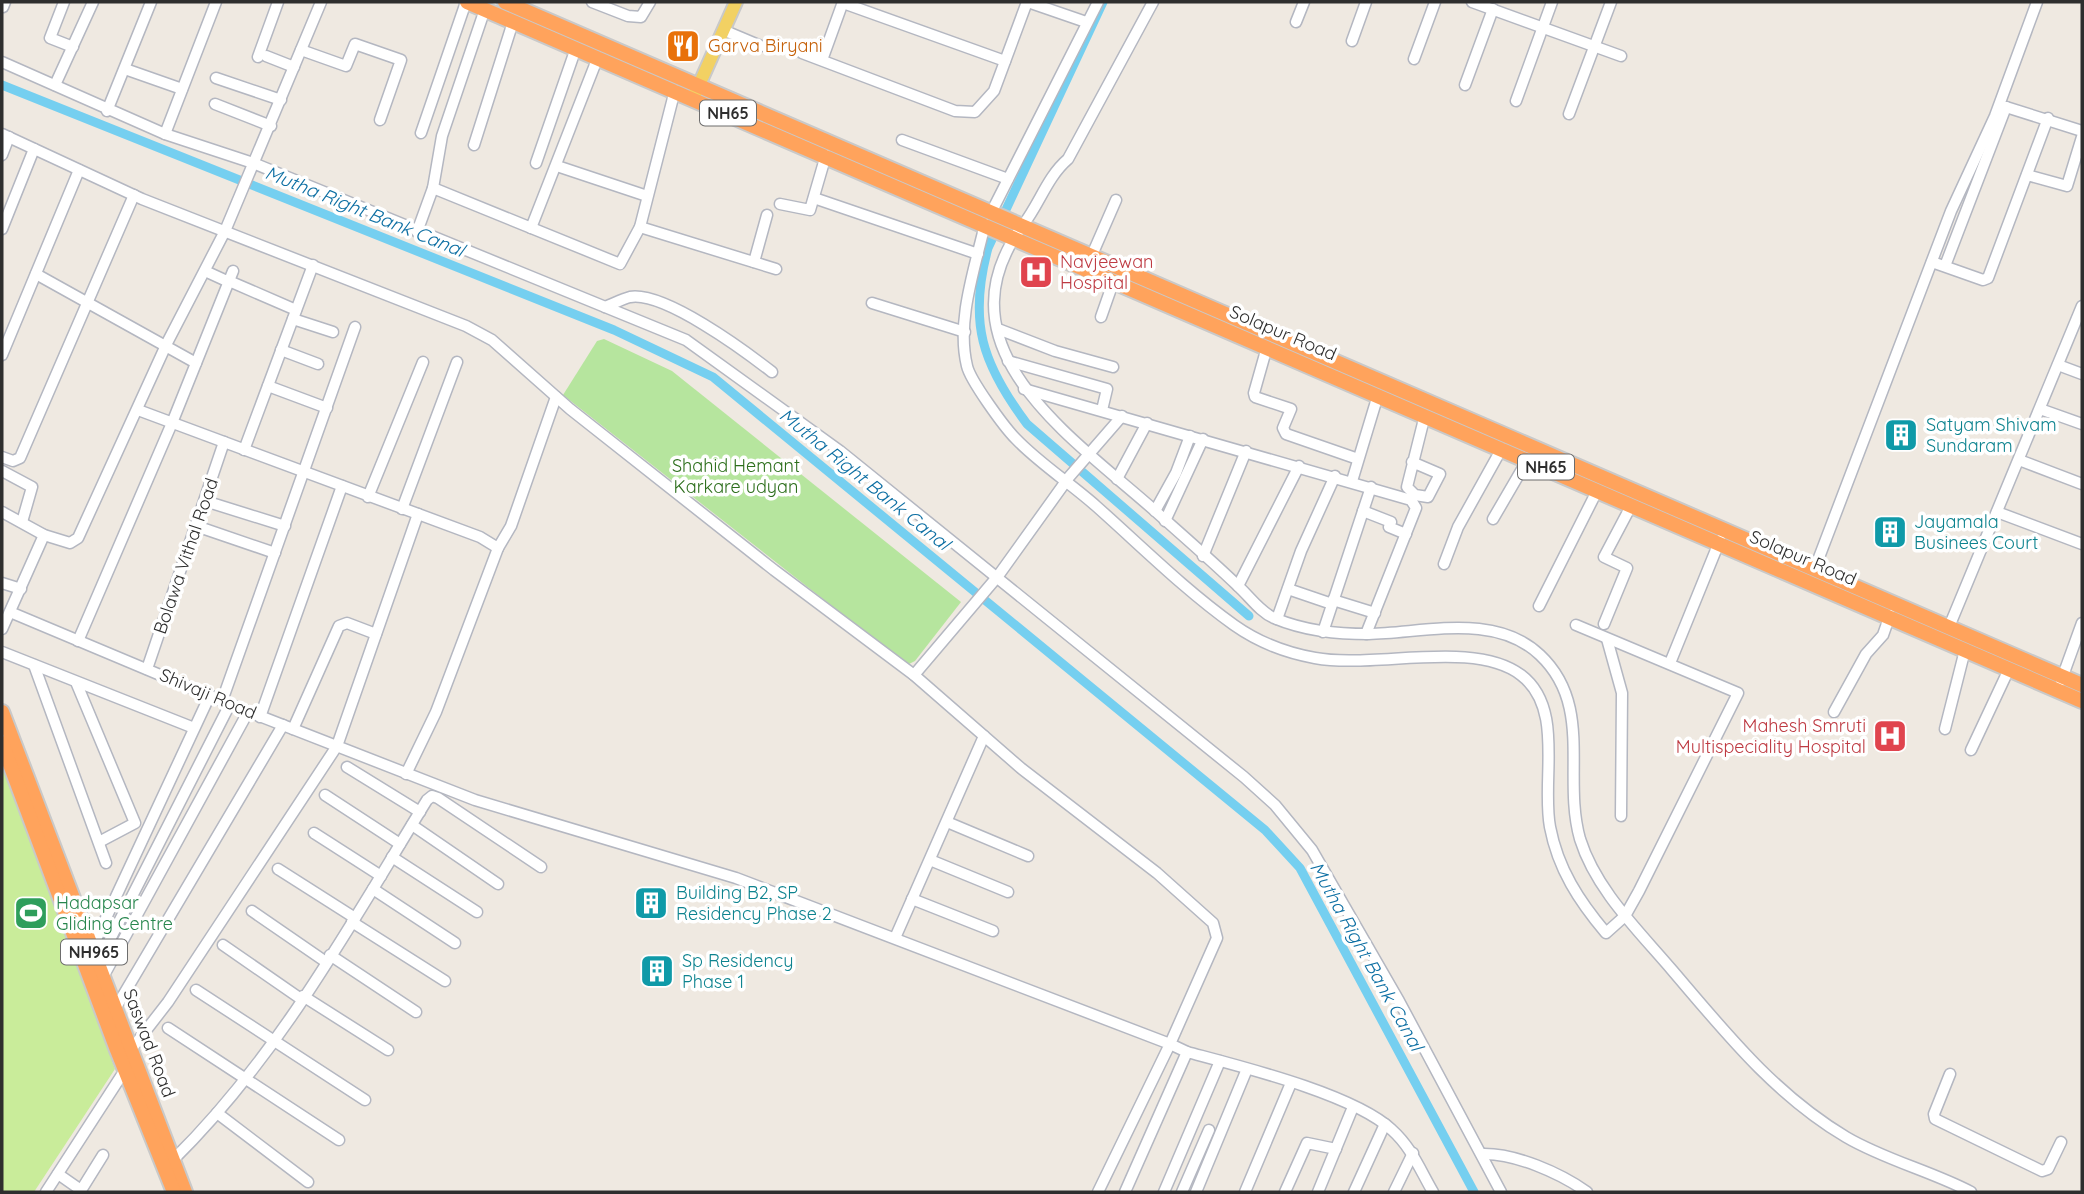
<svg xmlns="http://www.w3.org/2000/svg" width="2084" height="1194" viewBox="0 0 2084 1194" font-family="Quicksand,sans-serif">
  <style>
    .green { fill: #b6e59e }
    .pitch { fill: #c9ec9a }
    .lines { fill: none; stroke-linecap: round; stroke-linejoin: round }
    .canal { stroke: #75cff0; stroke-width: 9 }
    .minor-casing { stroke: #b4b7c1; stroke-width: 13 }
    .major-casing { stroke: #c9c9c9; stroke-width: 16 }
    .highway-casing { stroke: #c9c9c9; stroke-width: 18 }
    .minor { stroke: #fff; stroke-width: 10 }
    .major { stroke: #f2d163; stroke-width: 12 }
    .highway { stroke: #ffa35c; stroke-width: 14 }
    .labels { text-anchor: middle; stroke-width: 7; stroke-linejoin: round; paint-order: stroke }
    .shield { fill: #fff; stroke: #6d6d6d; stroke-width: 2 }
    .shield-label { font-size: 16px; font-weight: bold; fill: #2e2e2e }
    .food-label { font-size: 18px; fill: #c56008; stroke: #fff; text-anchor: start }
    .health-label { font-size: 18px; fill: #be3a42; stroke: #fff; text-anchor: start }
    .street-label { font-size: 18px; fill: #2e2e2e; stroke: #fff }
    .culture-label { font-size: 18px; fill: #0d838f; stroke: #fff; text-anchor: start }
    .park-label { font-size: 18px; fill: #2c6e1b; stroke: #fff }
    .leisure-label { font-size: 18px; fill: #27864d; stroke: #fff; text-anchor: start }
    .water-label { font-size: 19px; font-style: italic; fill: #0d6fa3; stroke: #fff }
  </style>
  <rect width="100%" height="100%" fill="#efe9e1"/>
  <!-- green -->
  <path class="green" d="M604 339 672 371 961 602 915 661 907 665 563 395 597 341Z"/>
  <!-- pitch -->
  <path class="pitch" d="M2 753 115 1069 34 1192H2Z"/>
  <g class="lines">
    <!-- canal -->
    <g class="canal">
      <path d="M1103 2 988 248C968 322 982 364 1027 424L1249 616"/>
      <path d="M2 85 614 330 713 377 1265 830 1300 868 1474 1192"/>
    </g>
    <!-- minor casing -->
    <g class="minor-casing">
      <g id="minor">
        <path d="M64 2 50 38 73 47"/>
        <path d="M592 2 628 16 641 17 650 2"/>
        <path d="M1028 2 1086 22"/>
        <path d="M1153 2 1068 159C1047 177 1040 203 1023 225 933 347 1073 438 1154 510 1182 535 1211 560 1238 586 1250 597 1260 612 1274 618 1305 631 1336 634 1369 634 1424 633 1495 612 1540 655 1594 706 1562 776 1580 839 1596 890 1638 930 1672 970 1725 1032 1774 1094 1846 1137 1885 1160 1931 1171 1971 1192"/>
        <path d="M1472 2 1621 56"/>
        <path d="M843 3 1005 61"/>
        <path d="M3 7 5 2"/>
        <path d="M1296 22 1304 2"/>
        <path d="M723 30 761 46"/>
        <path d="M1352 41 1366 2"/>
        <path d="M301 50 346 66 355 44 401 60 380 120"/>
        <path d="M802 53 955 111 975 112 994 91 1027 2"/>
        <path d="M266 56 294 67"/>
        <path d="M258 57 278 2"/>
        <path d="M1414 59 1435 2"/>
        <path d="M822 60 843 2"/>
        <path d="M2 62 165 134 253 163 686 340 840 451 1244 777 1275 805 1312 850 1399 1001 1501 1192"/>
        <path d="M125 69 182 89"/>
        <path d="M216 78 281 100"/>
        <path d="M55 85 93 2"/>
        <path d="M1465 85 1493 9"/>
        <path d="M1516 101 1552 2"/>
        <path d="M215 104 271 126"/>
        <path d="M2006 107 2082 131"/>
        <path d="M107 111 151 2"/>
        <path d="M1569 114 1611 2"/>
        <path d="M421 133 466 2"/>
        <path d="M2 134 142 199 466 326 492 340 570 409 774 570 914 675 1022 769 1157 873 1213 923 1217 938 1170 1044 1187 1052C1239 1066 1354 1094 1392 1130 1412 1148 1420 1170 1433 1192"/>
        <path d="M165 134 216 2"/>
        <path d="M902 140 1008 179"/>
        <path d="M474 145 513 22"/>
        <path d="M2 155 9 137"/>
        <path d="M536 163 576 48"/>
        <path d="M557 166 647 196"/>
        <path d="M2027 175 2067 186 2082 137"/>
        <path d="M433 188 620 264 640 227 675 90"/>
        <path d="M814 198 978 254"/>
        <path d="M780 204 810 210 826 155"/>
        <path d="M992 211 1098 2"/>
        <path d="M985 224C975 268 956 321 967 366 970 380 1004 427 1016 439 1039 463 1070 483 1096 506 1141 546 1185 590 1234 625 1258 642 1287 653 1315 658 1374 669 1474 639 1521 675 1565 708 1541 780 1550 827 1558 869 1579 901 1606 933L1625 916 1639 891 1738 693 1576 625"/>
        <path d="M640 227 776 269"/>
        <path d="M531 228 598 57"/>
        <path d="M2 229 34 149"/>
        <path d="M417 232 433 188 442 136 485 9"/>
        <path d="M1092 255 1116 200"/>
        <path d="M754 262 767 215"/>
        <path d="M1932 262 1983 280 1988 278 2048 118"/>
        <path d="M1945 266 2006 107"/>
        <path d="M205 271 229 282"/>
        <path d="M36 274 196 363"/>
        <path d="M229 281 296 310"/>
        <path d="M872 303 965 332"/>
        <path d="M605 307C613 304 622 299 630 297 664 291 745 351 772 372"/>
        <path d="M1101 317 1114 280"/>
        <path d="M293 319 333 332"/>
        <path d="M998 329 1055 351 1113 367"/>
        <path d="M1267 347 1254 393 1255 397 1291 409 1283 428 1286 434 1358 459"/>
        <path d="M281 350 318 364"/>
        <path d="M2 355 79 170"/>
        <path d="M1008 361 1107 389 1102 410"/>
        <path d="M2058 365 2082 374"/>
        <path d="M268 386 327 408"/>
        <path d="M1024 389 1411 500 1416 508 1366 634"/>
        <path d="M2040 409 2082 424"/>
        <path d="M138 410 480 537 498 548 511 526 556 397"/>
        <path d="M244 450 313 265"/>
        <path d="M2 457 13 461 20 458 134 195"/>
        <path d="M2019 460 2082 484"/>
        <path d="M1412 462 1440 474 1428 497 1415 495 1407 487 1425 415"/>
        <path d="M2 471 32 487 22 522"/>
        <path d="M1117 479 1147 423"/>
        <path d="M1352 481 1378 395"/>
        <path d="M368 497 423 362"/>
        <path d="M205 501 285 526"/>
        <path d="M402 509 457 362"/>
        <path d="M1155 511 1176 473 1190 436"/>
        <path d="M1363 511 1391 522 1389 527 1406 534"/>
        <path d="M2 512 44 535 70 543 78 538 167 343 225 231 321 2"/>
        <path d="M1997 512 2082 544"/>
        <path d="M1493 519 1528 459"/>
        <path d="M1165 521 1203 439"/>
        <path d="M196 526 275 553"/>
        <path d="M1203 556 1246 451"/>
        <path d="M1444 564 1458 527 1502 448"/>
        <path d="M1815 568 1951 211 1995 116 2037 2"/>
        <path d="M2 583 21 589"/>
        <path d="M1238 586 1299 466"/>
        <path d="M1288 589 1332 604"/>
        <path d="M1333 600 1375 613"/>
        <path d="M1539 606 1597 491"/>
        <path d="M10 612 234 706 475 800 736 878 1170 1044 1098 1192"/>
        <path d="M1277 619 1301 551 1335 476"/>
        <path d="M1604 624 1627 568 1604 557 1631 506"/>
        <path d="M1949 627 2082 306"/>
        <path d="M2 629 44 535"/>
        <path d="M1323 632 1371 487"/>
        <path d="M1607 639 1622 693 1621 816"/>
        <path d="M78 641 172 423 233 271"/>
        <path d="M2 652 194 728"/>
        <path d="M1670 663 1720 540"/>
        <path d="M34 665 106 863"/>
        <path d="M147 669 224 442"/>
        <path d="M914 675 998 576 1069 477 1122 416"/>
        <path d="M2061 681 2082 623"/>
        <path d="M76 682 135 823 99 842"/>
        <path d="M222 701 355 327"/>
        <path d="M1834 712 1866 654 1883 635 1890 615"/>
        <path d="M260 717 342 486"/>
        <path d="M293 729 339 626 347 623 376 634"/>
        <path d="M1945 729 1965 650"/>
        <path d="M1971 750 2009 669"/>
        <path d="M347 767 420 812"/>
        <path d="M406 774 436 712 498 548"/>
        <path d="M325 795 400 844"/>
        <path d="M947 822 1028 856"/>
        <path d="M412 825 498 884"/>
        <path d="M314 833 381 876"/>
        <path d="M392 857 477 912"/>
        <path d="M930 860 1008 892"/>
        <path d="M278 869 355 918"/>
        <path d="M373 889 455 943"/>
        <path d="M912 899 993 931"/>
        <path d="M252 911 326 962"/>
        <path d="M352 922 445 981"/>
        <path d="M895 938 984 736"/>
        <path d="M223 945 301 999"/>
        <path d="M92 948 210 695"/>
        <path d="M330 955 416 1012"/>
        <path d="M98 963 230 704"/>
        <path d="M103 977 248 712"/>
        <path d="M196 990 365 1100"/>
        <path d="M303 996 388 1050"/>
        <path d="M115 1009 283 725"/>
        <path d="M168 1028 339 1140"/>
        <path d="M130 1051 168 1002 337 746 418 514"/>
        <path d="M1950 1074 1934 1114 1935 1119 2042 1171 2048 1169 2061 1142"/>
        <path d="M217 1113 308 1182"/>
        <path d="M1482 1154C1515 1153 1560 1173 1587 1192"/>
        <path d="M173 1160C278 1057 350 925 427 800L432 796 438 798 541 867"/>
        <path d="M58 1174 81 1190"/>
        <path d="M46 1192 125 1070"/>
        <path d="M80 1192 103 1155"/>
        <path d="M1125 1192 1187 1052"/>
        <path d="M1164 1192 1220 1061"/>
        <path d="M1182 1192 1209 1130"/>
        <path d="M1196 1192 1247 1069"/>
        <path d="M1245 1192 1291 1083"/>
        <path d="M1285 1192 1307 1143 1336 1149"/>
        <path d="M1318 1192 1353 1107"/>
        <path d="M1354 1192 1385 1124"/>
        <path d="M1394 1192 1413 1153"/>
      </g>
    </g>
    <!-- major casing -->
    <g class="major-casing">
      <path id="major" d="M695 94 736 2"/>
    </g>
    <!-- highway casing -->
    <g class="highway-casing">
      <g id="highway">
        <path d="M467 2 2082 701"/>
        <path d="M505 2 2082 685"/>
        <path d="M2 712 185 1192"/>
        <path d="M2 743 117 1050 174 1192"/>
      </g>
    </g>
    <!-- minor -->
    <use href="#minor" class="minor"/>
    <!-- major -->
    <use href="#major" class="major"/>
    <!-- highway -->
    <use href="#highway" class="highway"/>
  </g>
  <!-- icons -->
  <defs>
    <g id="restaurant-square" transform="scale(1.75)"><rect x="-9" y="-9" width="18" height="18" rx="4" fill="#e8710a" stroke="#fff"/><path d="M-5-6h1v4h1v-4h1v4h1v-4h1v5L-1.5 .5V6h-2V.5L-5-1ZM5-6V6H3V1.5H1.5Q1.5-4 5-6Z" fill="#fff"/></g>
    <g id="hospital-square" transform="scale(1.75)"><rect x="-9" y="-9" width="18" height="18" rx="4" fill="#e0444e" stroke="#fff"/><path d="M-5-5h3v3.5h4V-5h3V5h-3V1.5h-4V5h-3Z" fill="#fff"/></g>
    <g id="building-square" transform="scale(1.75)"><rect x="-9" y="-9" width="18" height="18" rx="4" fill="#0f9aa8" stroke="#fff"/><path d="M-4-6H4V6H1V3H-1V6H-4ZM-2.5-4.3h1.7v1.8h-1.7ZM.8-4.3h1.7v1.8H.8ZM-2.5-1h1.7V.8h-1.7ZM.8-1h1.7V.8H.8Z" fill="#fff"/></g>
    <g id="stadium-square" transform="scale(1.75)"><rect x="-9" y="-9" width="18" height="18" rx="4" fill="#2e9e5b" stroke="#fff"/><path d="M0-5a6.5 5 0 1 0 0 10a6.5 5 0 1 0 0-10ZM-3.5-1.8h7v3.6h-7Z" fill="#fff"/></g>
  </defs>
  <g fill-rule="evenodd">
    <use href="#restaurant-square" x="683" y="46"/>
    <use href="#hospital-square" x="1036" y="272"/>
    <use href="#building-square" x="1901" y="435"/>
    <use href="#building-square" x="1890" y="532"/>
    <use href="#hospital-square" x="1890" y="736"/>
    <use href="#building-square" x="651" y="903"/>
    <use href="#stadium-square" x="31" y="913"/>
    <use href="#building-square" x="657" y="971"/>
  </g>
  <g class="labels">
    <!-- shield labels -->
    <g class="shield">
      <rect x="700" y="100.5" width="56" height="25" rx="5"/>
      <rect x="1518" y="454.5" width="56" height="25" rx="5"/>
      <rect x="61" y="939.5" width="66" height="25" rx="5"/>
    </g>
    <g class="shield-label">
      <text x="728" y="119">NH65</text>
      <text x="1546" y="473">NH65</text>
      <text x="94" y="958">NH965</text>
    </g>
    <!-- food labels -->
    <g class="food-label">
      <text x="708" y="52">Garva Biryani</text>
    </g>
    <!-- health labels -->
    <g class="health-label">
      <text x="1060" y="268">Navjeewan<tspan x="1060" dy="21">Hospital</tspan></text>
      <text x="1866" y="732" text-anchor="end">Mahesh Smruti<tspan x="1866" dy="21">Multispeciality Hospital</tspan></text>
    </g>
    <!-- street labels -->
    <g class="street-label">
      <text transform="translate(1283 333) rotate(23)" y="6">Solapur Road</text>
      <text transform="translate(186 556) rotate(-71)" y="6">Bolawa Vithal Road</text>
      <text transform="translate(1803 558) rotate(23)" y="6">Solapur Road</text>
      <text transform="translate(208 694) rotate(23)" y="6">Shivaji Road</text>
      <text transform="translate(149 1043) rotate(69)" y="6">Saswad Road</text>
    </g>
    <!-- culture labels -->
    <g class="culture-label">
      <text x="1926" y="431">Satyam Shivam<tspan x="1926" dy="21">Sundaram</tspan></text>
      <text x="1914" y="528">Jayamala<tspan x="1914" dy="21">Businees Court</tspan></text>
      <text x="676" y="899">Building B2, SP<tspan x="676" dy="21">Residency Phase 2</tspan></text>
      <text x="682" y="967">Sp Residency<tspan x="682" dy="21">Phase 1</tspan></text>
    </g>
    <!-- park labels -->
    <g class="park-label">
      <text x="736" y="472">Shahid Hemant<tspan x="736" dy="21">Karkare udyan</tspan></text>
    </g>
    <!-- leisure labels -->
    <g class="leisure-label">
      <text x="56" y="909">Hadapsar<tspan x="56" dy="21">Gliding Centre</tspan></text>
    </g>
    <!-- water labels -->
    <g class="water-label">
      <text transform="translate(365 211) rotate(22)" y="7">Mutha Right Bank Canal</text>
      <text transform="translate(865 479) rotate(39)" y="7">Mutha Right Bank Canal</text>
      <text transform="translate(1367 956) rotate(61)" y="7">Mutha Right Bank Canal</text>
    </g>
  </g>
  <!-- border -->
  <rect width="2084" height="1194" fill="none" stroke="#2e2e2e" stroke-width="7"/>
</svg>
